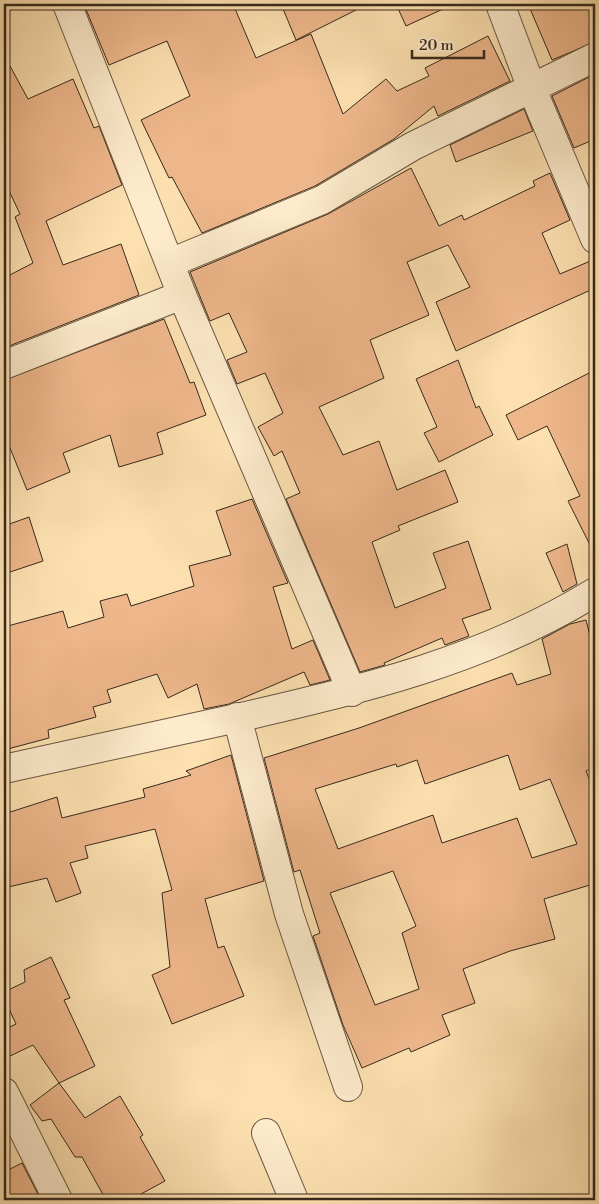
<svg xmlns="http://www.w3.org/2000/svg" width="599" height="1204" viewBox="0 0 599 1204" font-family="'Libre Bodoni',serif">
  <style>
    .building { fill: #eeb78b; stroke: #37291c; fill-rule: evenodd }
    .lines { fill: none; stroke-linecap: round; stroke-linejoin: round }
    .minor-casing { stroke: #685741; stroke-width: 30 }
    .minor { stroke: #fdebcc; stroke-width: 28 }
  </style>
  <rect width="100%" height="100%" fill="#fce0b0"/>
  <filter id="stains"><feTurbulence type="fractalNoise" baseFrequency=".004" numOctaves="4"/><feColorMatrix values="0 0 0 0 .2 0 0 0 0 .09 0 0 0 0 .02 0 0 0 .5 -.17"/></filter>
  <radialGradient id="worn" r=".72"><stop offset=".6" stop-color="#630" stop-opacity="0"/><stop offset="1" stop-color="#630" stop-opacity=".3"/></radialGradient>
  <!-- building -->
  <g class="building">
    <path d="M93 4H233L256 58 311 34 343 114 386 79 397 91 429 76 425 68 488 36 510 81 438 116 434 106 394 139 315 186 202 233 172 177 169 178 141 120 190 96 167 41 109 65 85 7Z"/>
    <path d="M281 4H368L296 40Z"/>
    <path d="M396 4H454L406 26Z"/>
    <path d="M528 4H595V42L552 60Z"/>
    <path d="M4 55 28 99 73 79 94 128 99 126 122 185 46 221 63 265 121 244 139 295 4 348V278L33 263 15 217 20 214 4 180Z"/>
    <path d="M595 74V139L574 148 552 96Z"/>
    <path d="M524 109 533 131 456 162 450 145Z"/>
    <path d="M411 168 439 226 462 215 464 220 535 186 533 181 550 173 570 220 542 233 560 274 595 259V288L456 351 436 302 470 287 448 245 407 262 429 315 370 340 384 378 319 407 343 455 379 441 397 490 445 470 458 502 398 526 400 530 372 542 395 608 446 588 433 553 468 541 491 609 462 619 469 636 445 645 442 638 384 663 385 665 360 672 286 499 300 493 282 451 274 456 258 427 283 413 265 373 237 384 227 360 247 352 229 313 210 321 190 272 328 214Z"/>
    <path d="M164 319 190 383 194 382 206 415 157 433 163 454 119 467 110 435 63 453 70 472 27 490 10 448 4 450V380Z"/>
    <path d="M458 360 476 408 479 406 493 435 439 462 424 433 437 427 416 379Z"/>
    <path d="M595 370V555L568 501 580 496 547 426 518 440 506 415Z"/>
    <path d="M252 499 288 583 273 587 292 649 313 640 330 680 310 685 304 672 229 704 204 709 197 684 168 698 157 674 107 690 111 702 93 707 96 717 48 730 49 738 4 750V627L63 611 68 628 104 617 100 601 127 594 131 606 194 586 189 566 231 555 216 511Z"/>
    <path d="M29 517 43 561 4 574V526Z"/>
    <path d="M567 544 577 584 563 592 546 553Z"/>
    <path d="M586 620 595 656V767L586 771 595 793V888L593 884 544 899 555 939 510 951 463 969 475 1003 442 1015 450 1035 411 1052 409 1048 362 1068 343 1025 313 936 320 933 300 870 294 872 264 758 359 728 512 673 517 685 551 674 542 639 570 624ZM508 755 520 790 550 779 577 844 532 858 517 818 442 843 433 815 338 849 315 789 396 764 397 767 417 760 425 784ZM393 871 416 926 402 933 419 989 375 1005 330 893Z"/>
    <path d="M231 755 264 881 205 899 218 948 224 946 244 996 172 1024 152 975 170 967 162 893 172 890 155 829 85 846 88 858 70 863 81 893 56 902 47 878 4 888V814L57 797 62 818 145 797 143 789 191 775 186 771Z"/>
    <path d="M51 957 70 998 64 1000 95 1066 59 1083 33 1045 4 1059V1030L16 1024 4 998V992L25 982 24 970Z"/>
    <path d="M59 1083 85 1118 120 1096 143 1135 140 1137 165 1181 130 1200H106L82 1157H75L51 1119 42 1121 30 1105Z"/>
    <path d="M22 1163 41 1200H4V1172Z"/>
  </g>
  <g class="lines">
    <!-- minor casing -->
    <g class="minor-casing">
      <g id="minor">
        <path d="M67 4 182 295 352 692"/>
        <path d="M500 4 532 89 595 239"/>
        <path d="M170 263 322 200 413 146 595 57"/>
        <path d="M4 365 182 295"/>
        <path d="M237 717 289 914 348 1087"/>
        <path d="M4 769C81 752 159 735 237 718 363 689 483 661 595 592"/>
        <path d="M4 1092 58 1200"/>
        <path d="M266 1133 294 1200"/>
      </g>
    </g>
    <!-- minor -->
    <use href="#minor" class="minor"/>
  </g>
  <!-- margin -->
  <rect width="599" height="1204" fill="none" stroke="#fce0b0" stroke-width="20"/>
  <rect x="5" y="5" width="589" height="1194" fill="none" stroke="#37291c" stroke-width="2.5"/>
  <rect x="10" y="10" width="579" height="1184" fill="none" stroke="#37291c"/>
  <!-- scale -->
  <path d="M412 50v8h72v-8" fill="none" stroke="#37291c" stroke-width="2.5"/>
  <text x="419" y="50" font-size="15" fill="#37291c" stroke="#fdebcc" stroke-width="4" paint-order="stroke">20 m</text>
  <rect width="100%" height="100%" filter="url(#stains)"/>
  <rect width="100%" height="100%" fill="url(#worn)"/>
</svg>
